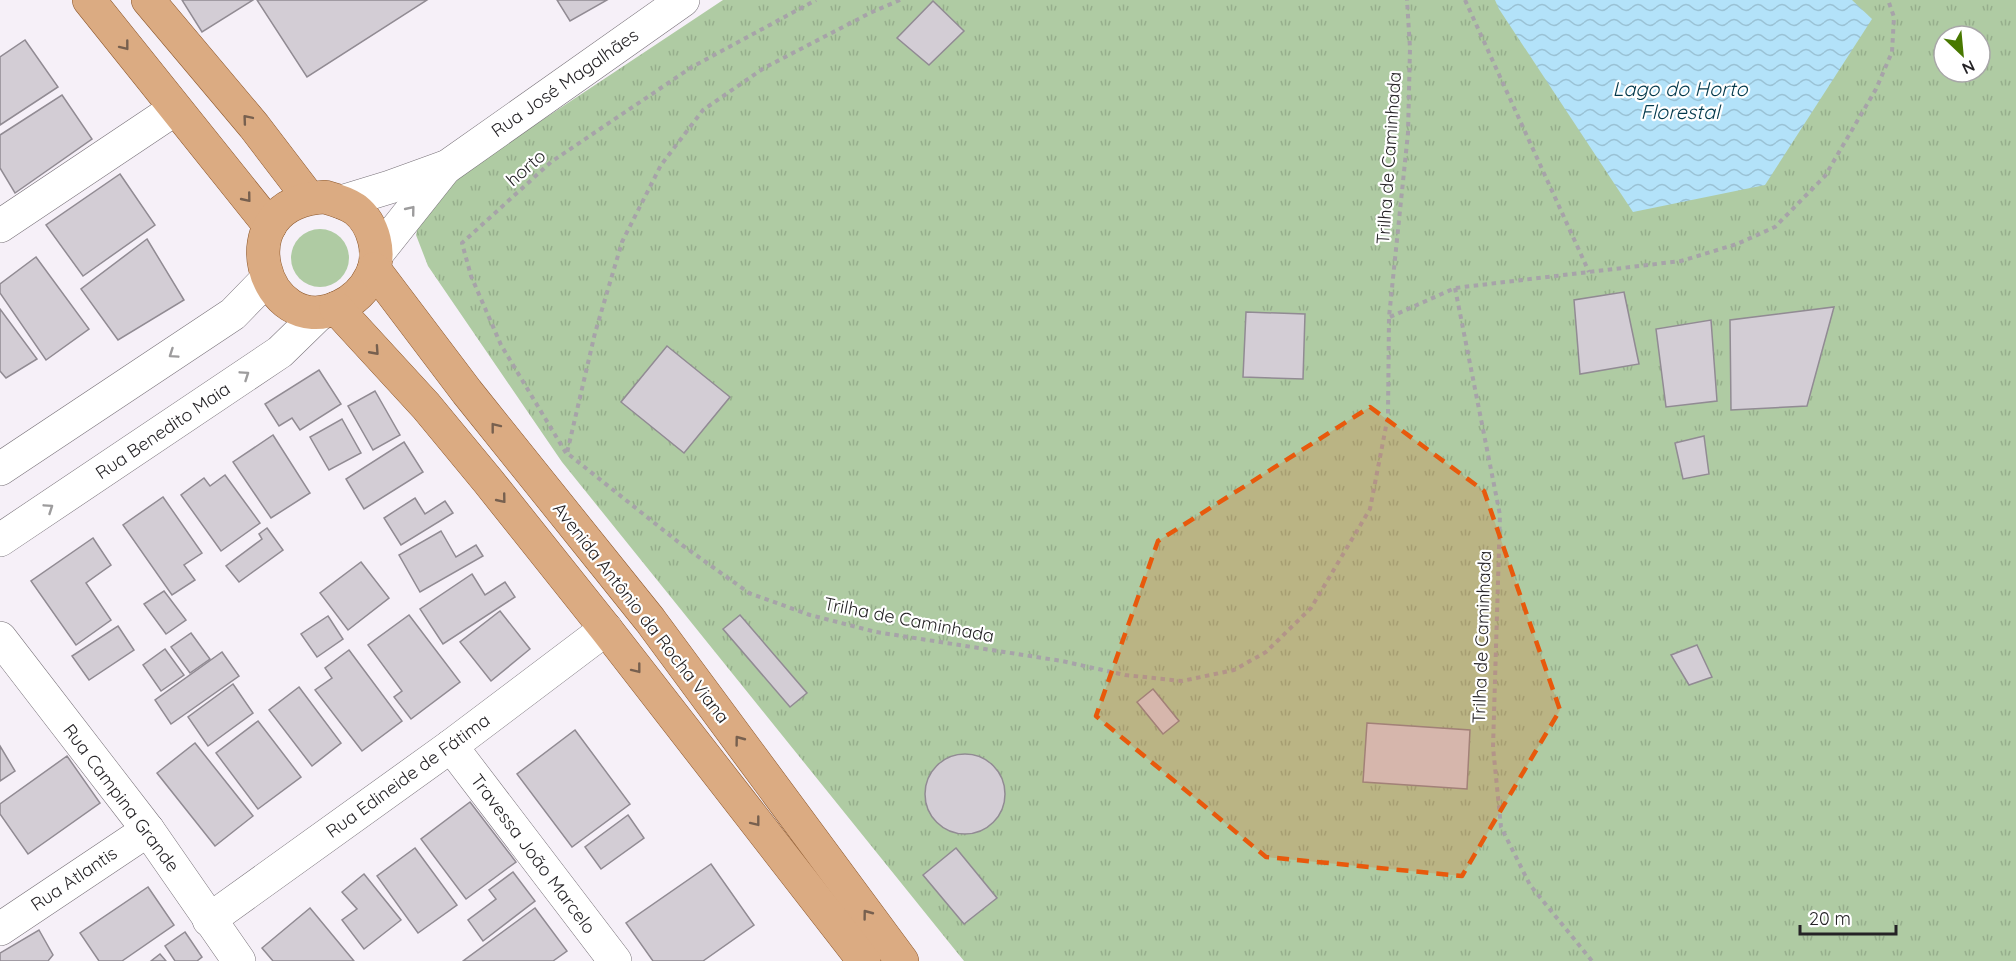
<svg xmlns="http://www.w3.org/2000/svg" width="2016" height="961" viewBox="0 0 2016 961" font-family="Quicksand,sans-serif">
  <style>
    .grass { fill: #afcba3 }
    .park { fill: url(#park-tufts); fill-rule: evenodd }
    .water { fill: url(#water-waves) }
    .building { fill: #d3cdd5; stroke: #918b93; stroke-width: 1.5 }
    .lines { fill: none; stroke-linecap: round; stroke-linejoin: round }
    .minor-casing { stroke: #787279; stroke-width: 34 }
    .major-casing { stroke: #8c572b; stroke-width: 34 }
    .path { stroke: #a7a3a9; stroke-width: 4; stroke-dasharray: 4.5 4.5; stroke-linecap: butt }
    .minor { stroke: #fff; stroke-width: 33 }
    .major { stroke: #dbab82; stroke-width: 33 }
    .oneway { stroke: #77604f }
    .oneway2 { stroke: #9d9c9d }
    .marked { fill: #e8590c; fill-opacity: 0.2; stroke: #e8590c; stroke-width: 4.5; stroke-dasharray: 12 8; stroke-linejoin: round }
    .labels { text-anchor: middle; stroke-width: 4.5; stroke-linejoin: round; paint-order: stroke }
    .street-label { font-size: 18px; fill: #252326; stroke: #fff }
    .water-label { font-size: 20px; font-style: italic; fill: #03394c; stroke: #fff }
  </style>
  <defs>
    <pattern id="park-tufts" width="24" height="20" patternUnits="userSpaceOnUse" patternTransform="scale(1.5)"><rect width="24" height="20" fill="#afcba3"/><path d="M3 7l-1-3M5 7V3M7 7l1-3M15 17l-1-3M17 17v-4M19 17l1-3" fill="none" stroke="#96ae8c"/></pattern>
    <pattern id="water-waves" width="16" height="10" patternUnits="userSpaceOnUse" patternTransform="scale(1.5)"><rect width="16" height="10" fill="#b3e2f9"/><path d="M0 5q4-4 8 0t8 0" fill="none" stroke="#9ac2d5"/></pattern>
  </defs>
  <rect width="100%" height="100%" fill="#f6f0f8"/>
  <!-- grass -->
  <circle class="grass" cx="320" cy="258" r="29"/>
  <!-- park -->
  <path class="park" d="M723 0H2016V961H964L562 462 428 266 416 235 423 205 473 166ZM1944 36H1980V72H1944Z"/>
  <!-- water -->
  <path class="water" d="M1495 0H1852L1872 19 1765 185 1633 212 1499 9Z"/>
  <!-- building -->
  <g class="building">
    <path d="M182 0H253L202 32Z"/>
    <path d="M257 0H427L307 77Z"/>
    <path d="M557 0H607L570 21Z"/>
    <path d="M933 1 964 31 929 65 897 38Z"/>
    <path d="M25 40 58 87 0 125V57Z"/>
    <path d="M62 95 92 139 15 193 0 168V135Z"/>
    <path d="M120 174 155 225 83 276 46 225Z"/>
    <path d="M147 239 184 300 118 340 81 289Z"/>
    <path d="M36 257 89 329 46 360 0 293V284Z"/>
    <path d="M1624 292 1639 364 1580 374 1574 300Z"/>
    <path d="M1834 307 1807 406 1731 410 1730 320Z"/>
    <path d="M0 309 37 359 6 378 0 371Z"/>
    <path d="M1246 312 1305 314 1303 379 1243 377Z"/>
    <path d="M1711 320 1717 401 1666 407 1656 329Z"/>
    <path d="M667 346 730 397 684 453 621 402Z"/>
    <path d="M319 370 341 404 300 430 292 418 279 426 265 404Z"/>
    <path d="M375 391 400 435 373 450 348 406Z"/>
    <path d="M342 419 361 453 329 470 310 437Z"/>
    <path d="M273 435 310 493 271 518 233 462Z"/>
    <path d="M1704 436 1709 474 1683 479 1675 443Z"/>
    <path d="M404 442 423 472 364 509 346 479Z"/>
    <path d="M225 475 260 523 221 551 181 495 204 478 210 486Z"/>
    <path d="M163 497 202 553 184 565 195 580 172 595 123 525Z"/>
    <path d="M415 498 425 514 445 501 453 513 401 545 384 518Z"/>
    <path d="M267 528 283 550 239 582 226 566 262 539 259 534Z"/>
    <path d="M441 531 456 557 476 545 483 556 420 592 399 555Z"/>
    <path d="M93 538 111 565 86 583 111 620 76 645 31 581Z"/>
    <path d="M361 562 389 598 348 630 320 593Z"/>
    <path d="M472 574 485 595 505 582 515 597 443 644 420 609Z"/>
    <path d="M164 591 186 620 166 634 144 604Z"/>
    <path d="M500 611 530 649 491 681 460 642Z"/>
    <path d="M409 615 460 682 411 719 394 697 402 691 368 645Z"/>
    <path d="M740 615 807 693 790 707 723 629Z"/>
    <path d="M328 616 343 639 317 657 301 634Z"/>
    <path d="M118 626 134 650 89 680 72 656Z"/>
    <path d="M191 633 210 659 190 673 171 647Z"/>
    <path d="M1697 645 1712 677 1689 685 1671 655Z"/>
    <path d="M165 649 184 675 161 691 143 665Z"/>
    <path d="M349 650 402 721 362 751 315 690 332 678 325 668Z"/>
    <path d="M222 652 239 676 171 724 155 700Z"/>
    <path d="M233 684 253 713 208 746 188 717Z"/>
    <path d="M299 687 341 743 312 766 269 710Z"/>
    <path d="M1153 689 1179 721 1163 734 1137 702Z"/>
    <path d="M258 721 301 777 258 809 216 753Z"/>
    <path d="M1367 723 1470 730 1467 789 1363 782Z"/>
    <path d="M575 730 630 804 572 847 517 774Z"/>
    <path d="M195 743 253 816 215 846 157 773Z"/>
    <path d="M0 746 15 771 0 781Z"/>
    <circle cx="965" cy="794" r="40"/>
    <path d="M67 756 100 803 28 854 0 814V804Z"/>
    <path d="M470 802 516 862 466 899 421 839Z"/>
    <path d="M628 815 644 838 601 869 585 847Z"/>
    <path d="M415 848 457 905 418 933 377 876Z"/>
    <path d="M956 848 997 898 964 924 923 875Z"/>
    <path d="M711 864 754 925 703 961H653L626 923Z"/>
    <path d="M513 872 535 901 483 941 468 920 496 899 489 890Z"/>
    <path d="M364 874 401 920 364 949 342 920 357 909 342 892Z"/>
    <path d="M148 887 174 925 122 961H99L80 933Z"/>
    <path d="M310 908 354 961H273L262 948Z"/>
    <path d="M535 908 567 951 553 961H463Z"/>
    <path d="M39 930 53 955 48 961H0V953Z"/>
    <path d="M185 932 202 957 197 961H175L165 946Z"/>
    <path d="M160 954 166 961H151Z"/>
  </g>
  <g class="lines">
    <!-- minor casing -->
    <g class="minor-casing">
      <g id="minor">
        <path d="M341 202 390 187 448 166 683 0"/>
        <path d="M0 226 175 109"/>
        <path d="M376 255 446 167"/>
        <path d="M0 469 233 314 267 279"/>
        <path d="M0 540 280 352 320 313"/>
        <path d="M0 638 148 830 239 961"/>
        <path d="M451 746 615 961"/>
        <path d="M209 920 451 746 606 629"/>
        <path d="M0 929 148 830"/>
      </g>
    </g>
    <!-- major casing -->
    <g class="major-casing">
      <g id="major">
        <path d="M89 0 270 226"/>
        <path d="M148 0 254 126 309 198"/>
        <path d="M325 197C336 200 346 203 355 209 374 224 382 254 371 276 364 291 354 300 339 307 264 342 221 202 325 197Z"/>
        <path d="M374 269 467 392 650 620 902 961"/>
        <path d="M336 308 426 406 488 481 606 629 864 961"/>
      </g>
    </g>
    <!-- path -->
    <g class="path">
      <path d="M900 0 870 13 764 68 703 110 661 165 622 242 595 333 567 453 682 545 749 593 810 615 876 632 1062 661 1125 675 1182 681 1234 670 1266 652 1311 608 1370 509 1388 416 1389 317 1408 133 1410 48 1407 0"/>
      <path d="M1465 0 1589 272"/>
      <path d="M1455 288 1500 515 1493 747 1501 827 1530 885 1592 961"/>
      <path d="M1390 317 1455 288 1681 261 1737 244 1775 227 1825 176 1876 89 1892 52 1894 17 1888 0"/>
      <path d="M566 453 501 345 471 276 462 243 551 162 692 67 816 0"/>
    </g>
    <!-- minor -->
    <use href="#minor" class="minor"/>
    <!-- major -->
    <use href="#major" class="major"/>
  </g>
  <!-- one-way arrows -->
  <defs><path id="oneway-chevron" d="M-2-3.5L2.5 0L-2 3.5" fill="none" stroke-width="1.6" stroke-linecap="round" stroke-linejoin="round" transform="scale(1.5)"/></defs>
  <g class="oneway">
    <use href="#oneway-chevron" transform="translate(125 46) rotate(52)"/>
    <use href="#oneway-chevron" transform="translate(247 119) rotate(-130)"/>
    <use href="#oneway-chevron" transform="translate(247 198) rotate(51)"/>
    <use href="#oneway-chevron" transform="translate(375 351) rotate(48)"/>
    <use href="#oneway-chevron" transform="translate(495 427) rotate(-128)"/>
    <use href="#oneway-chevron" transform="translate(502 499) rotate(51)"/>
    <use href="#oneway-chevron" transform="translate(637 669) rotate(52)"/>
    <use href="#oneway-chevron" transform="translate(739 740) rotate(-127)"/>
    <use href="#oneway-chevron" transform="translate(756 822) rotate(52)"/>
    <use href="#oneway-chevron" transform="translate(867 914) rotate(-127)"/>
  </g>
  <g class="oneway2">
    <use href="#oneway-chevron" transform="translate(411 210) rotate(-51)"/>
    <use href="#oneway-chevron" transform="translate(173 354) rotate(146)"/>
    <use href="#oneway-chevron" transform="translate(245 375) rotate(-34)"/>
    <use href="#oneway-chevron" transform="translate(49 508) rotate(-34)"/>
  </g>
  <!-- marked area -->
  <path class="marked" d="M1370 407 1484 491 1560 710 1462 876 1266 857 1096 716 1158 541Z"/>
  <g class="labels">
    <!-- street labels -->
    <g class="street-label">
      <text transform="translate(565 83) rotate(-35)" y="6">Rua José Magalhães</text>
      <text transform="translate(1389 158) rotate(-86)" y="6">Trilha de Caminhada</text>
      <text transform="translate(526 168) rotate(-41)" y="6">horto</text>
      <text transform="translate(163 431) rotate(-34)" y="6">Rua Benedito Maia</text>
      <text transform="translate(641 613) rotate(52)" y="6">Avenida Antônio da Rocha Viana</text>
      <text transform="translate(909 620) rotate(11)" y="6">Trilha de Caminhada</text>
      <text transform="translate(1482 637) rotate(-88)" y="6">Trilha de Caminhada</text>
      <text transform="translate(408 776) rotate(-36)" y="6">Rua Edineide de Fátima</text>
      <text transform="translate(121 798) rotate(53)" y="6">Rua Campina Grande</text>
      <text transform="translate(533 854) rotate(53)" y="6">Travessa João Marcelo</text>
      <text transform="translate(74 879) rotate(-34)" y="6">Rua Atlantis</text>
    </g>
    <!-- water labels -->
    <g class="water-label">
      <text x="1680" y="96">Lago do Horto<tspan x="1680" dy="23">Florestal</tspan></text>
    </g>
  </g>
  <!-- north arrow -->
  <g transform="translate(1962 54) rotate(154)"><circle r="28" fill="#ffffff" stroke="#a8a7a8" stroke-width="1.5"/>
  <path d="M0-4.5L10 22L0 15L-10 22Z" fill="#487800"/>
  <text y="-9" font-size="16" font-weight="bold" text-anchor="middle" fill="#252326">N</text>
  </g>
  <!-- scale -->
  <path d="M1800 925v9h96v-9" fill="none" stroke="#252326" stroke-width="3"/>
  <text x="1809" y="925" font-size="18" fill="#252326" stroke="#ffffff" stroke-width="4.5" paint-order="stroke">20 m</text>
</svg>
